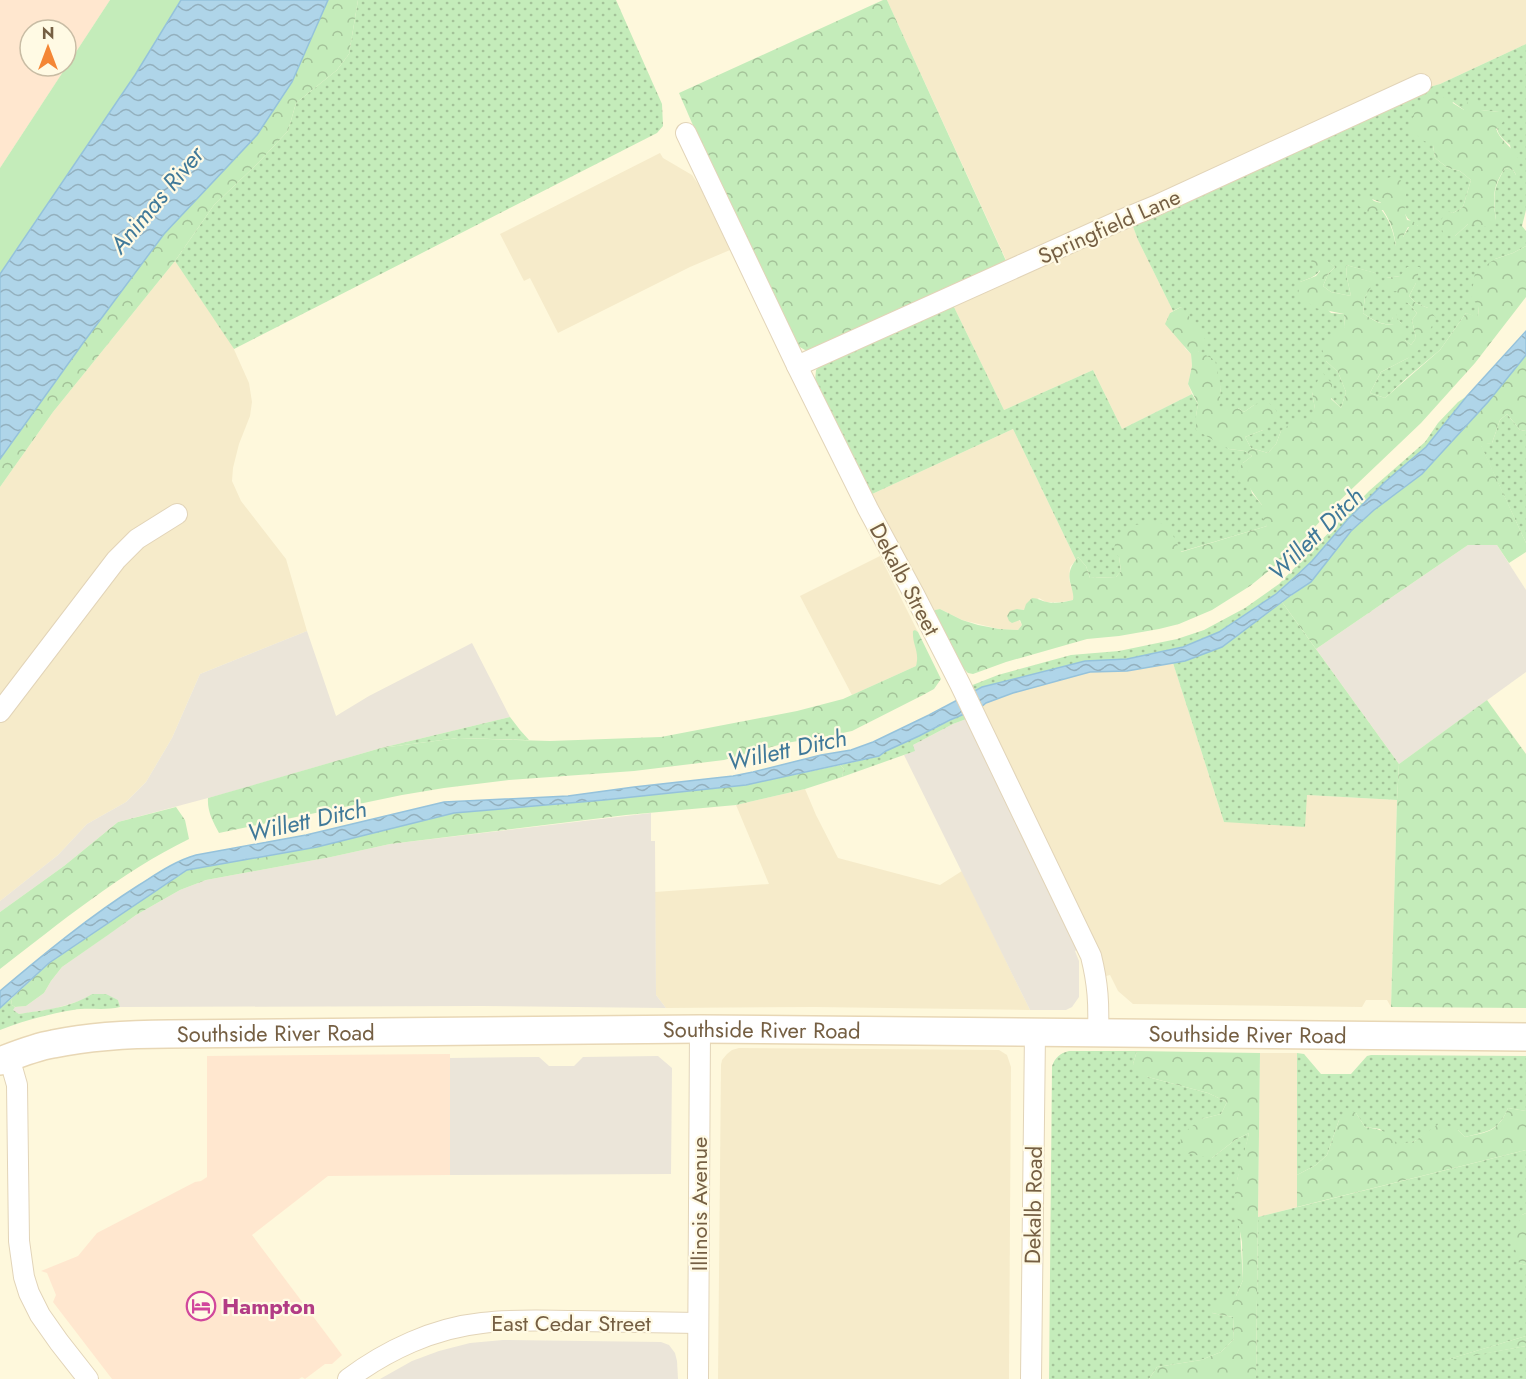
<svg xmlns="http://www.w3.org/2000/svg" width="1526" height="1379" viewBox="0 0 1526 1379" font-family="Jost,sans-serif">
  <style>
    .residential { fill: #f6ebca }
    .commercial { fill: #ffe7cf; fill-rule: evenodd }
    .industrial { fill: #ebe5d9 }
    .grass { fill: url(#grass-dots); fill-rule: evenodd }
    .forest { fill: url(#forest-crowns) }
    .park { fill: #c4ecba }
    .water { fill: url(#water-waves); stroke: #95c2db; stroke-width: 1.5 }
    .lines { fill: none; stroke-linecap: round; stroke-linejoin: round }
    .street-casing { stroke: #e2d4b8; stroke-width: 22 }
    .secondary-casing { stroke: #e8d7b5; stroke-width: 30 }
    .street { stroke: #fff; stroke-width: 20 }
    .secondary { stroke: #fff; stroke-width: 27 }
    .labels { text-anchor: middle; stroke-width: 4.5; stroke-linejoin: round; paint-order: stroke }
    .street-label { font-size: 22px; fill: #755f43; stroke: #fffae4 }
    .hotel-label { font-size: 22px; font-weight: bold; fill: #b23c85; stroke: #fffae4; text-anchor: start }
    .water-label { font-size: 24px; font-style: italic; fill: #407999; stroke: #fffae4 }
  </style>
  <defs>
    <pattern id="grass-dots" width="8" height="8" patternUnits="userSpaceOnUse" patternTransform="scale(1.5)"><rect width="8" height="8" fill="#c4ecba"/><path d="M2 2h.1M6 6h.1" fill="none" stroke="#a4c299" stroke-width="1.8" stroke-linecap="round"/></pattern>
    <pattern id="forest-crowns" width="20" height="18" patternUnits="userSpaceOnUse" patternTransform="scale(1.5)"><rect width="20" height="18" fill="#c4ecba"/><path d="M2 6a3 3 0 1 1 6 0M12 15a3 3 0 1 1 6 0" fill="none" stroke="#a4c299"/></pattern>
    <pattern id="water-waves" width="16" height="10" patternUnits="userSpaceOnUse" patternTransform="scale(1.5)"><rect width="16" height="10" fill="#afd5e9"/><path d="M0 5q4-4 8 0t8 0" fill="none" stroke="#93b0be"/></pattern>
  </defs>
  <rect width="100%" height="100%" fill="#fef8dc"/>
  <!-- residential -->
  <g class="residential">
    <path d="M887 0H1526V44L1440 84 1426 88 1007 262Z"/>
    <path d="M660 153 663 158 692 175 700 187 730 250 690 267 558 333 530 278 524 281 500 234Z"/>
    <path d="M1132 224 1138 240 1173 311 1170 313 1185 348 1191 354 1192 366 1188 384 1192 394 1122 429 1093 370 1004 410 953 305Z"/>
    <path d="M175 261 232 345 249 383 252 402 250 416 239 444 233 468 232 481 241 501 286 559 307 631 200 674 172 738 146 782 126 802 87 824 58 855 0 901V487L53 412Z"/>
    <path d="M1013 429 1076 560 1070 567 1069 579 1074 595 1073 600 1062 602H1046L1039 598 1024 610 1017 609 1019 620 1022 625 1018 630 999 629 962 620 940 609 935 610V613L870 495Z"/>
    <path d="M880 556 918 632 915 630 918 660 916 666 852 695 800 596Z"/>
    <path d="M1173 663 1224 822 1307 795 1397 800 1391 1007 1387 1000H1366L1362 1007 1133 1004 1118 991 1110 975 1106 976 1099 954 981 707 986 703 1013 693 1090 672 1127 671Z"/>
    <path d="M805 789 816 815 838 858 940 885 962 871 1030 1010 815 1007 666 1008 656 995 655 892 769 884 736 805Z"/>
    <path d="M739 1048 999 1050 1007 1055 1011 1067 1009 1379H718L721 1065 722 1060 727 1054 732 1050Z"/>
    <path d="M1260 1053H1297V1207L1258 1217Z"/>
  </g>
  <!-- commercial -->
  <g class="commercial">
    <path d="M0 0H110L0 168ZM30 30H66V66H30Z"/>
    <path d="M450 1054V1175L328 1176 252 1235 342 1355 332 1364H325L305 1379 302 1377 299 1379H112L53 1302 56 1295 47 1273 41 1271 78 1256 97 1233 195 1182 201 1181 207 1177V1056Z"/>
  </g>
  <!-- industrial -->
  <g class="industrial">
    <path d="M1468 545H1497L1526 590V672L1399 764 1316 649Z"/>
    <path d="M307 631 336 716 369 696 472 643 510 717 381 748 223 794 118 822 64 866 0 912V901L58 855 87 824 126 802 146 782 172 738 200 674Z"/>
    <path d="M969 718 1079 949 1075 951 1079 961V997L1072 1007 1066 1010H1030L904 755 914 751 913 745 953 724Z"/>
    <path d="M651 813V841H655L656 995 666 1008 481 1006 120 1007 118 1000 92 994 83 1000 53 1009 19 1014 12 1010 15 1007 26 1006 44 993 51 981 62 967 136 915 180 890 206 880 331 857 390 844Z"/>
    <path d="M658 1056 672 1068 671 1174 450 1175V1058L539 1057 549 1066H574L583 1057Z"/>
    <path d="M503 1340 661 1342 669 1345 675 1353 677 1361 678 1379H380L412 1361 439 1351 470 1343Z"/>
  </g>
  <!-- grass -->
  <g class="grass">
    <path d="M358 0H616L662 104 663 126 657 133 234 349 175 261 214 205 257 164 288 131 296 103 337 70 349 54Z"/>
    <path d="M1526 44V210L1522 226 1526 231V246L1513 253 1495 259 1479 306 1478 318 1466 313 1440 350 1410 375 1385 398 1370 393 1381 372 1408 358 1428 308 1416 303 1409 296 1416 283 1400 276 1386 278 1417 313 1412 320 1416 338 1411 345 1405 340C1405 330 1403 320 1392 317L1395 324C1383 326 1372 320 1363 313L1365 297 1372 284 1375 273 1346 265 1347 278 1351 296 1331 292 1323 286 1328 274 1335 267 1325 260C1318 276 1316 276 1300 282L1331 313 1344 314 1345 327 1326 361 1338 372 1346 392 1341 408 1331 398 1312 392 1315 409V423L1281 431 1276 444 1268 453 1251 448 1245 437 1263 430 1254 405 1244 412 1238 408H1218L1221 387 1198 351 1181 307 1173 311 1138 240 1132 224 1426 88 1440 84ZM1453 102 1464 110H1480L1499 112C1496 131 1495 133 1510 145L1516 175 1513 170 1505 168C1493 188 1493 197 1496 220L1468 224 1455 236 1445 212 1453 213 1463 207 1471 180 1460 171 1448 168 1435 158 1433 145ZM1406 191C1402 209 1401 216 1418 226L1409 227 1403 237 1396 246C1392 224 1387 215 1372 199L1382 203Z"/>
    <path d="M953 305 1004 410 1093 370 1122 429 1192 394 1198 404 1196 416 1229 449 1245 451 1252 456 1243 463 1252 493 1262 505 1267 526 1180 552 1119 557 1121 571 1116 577 1090 578 1086 566 1078 557 1076 560 1013 429 870 495 815 382 816 370 820 365Z"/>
    <path d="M1467 396 1426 447 1385 482 1348 519 1312 561 1295 577 1276 594 1219 632 1183 648 1127 659 1085 661 982 687 971 692 970 686 998 675 1071 655 1119 651 1177 639 1204 630 1245 608 1279 584 1369 491 1425 442 1438 423 1458 402Z"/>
    <path d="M1507 414 1520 430 1526 431V543L1480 444 1492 443 1500 420Z"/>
    <path d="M1282 602 1399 764 1397 800 1307 795 1305 827 1224 822 1173 663 1185 661 1222 647Z"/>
    <path d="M966 713 969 718 953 724 913 745 915 751 842 777 844 769 840 765 880 756 886 751Z"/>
    <path d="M510 717 520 730 529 740 458 738 381 748Z"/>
    <path d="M92 994H106L118 1000 120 1007C104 1011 88 1007 73 1010 48 1014 23 1021 0 1030V1008L11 999 12 1005 15 1007 13 1010 19 1014C44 1010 70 1008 92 994Z"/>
    <path d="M1069 1051H1137L1133 1064 1148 1077 1208 1093 1227 1102 1221 1114 1201 1119 1212 1158 1235 1140 1249 1133 1242 1164 1237 1180 1243 1280 1236 1296 1212 1313 1233 1317 1234 1339 1221 1352 1201 1360 1157 1367 1149 1379H1049L1052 1066C1055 1058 1060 1053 1069 1051Z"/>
    <path d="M1297 1053 1304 1054 1321 1074H1351L1367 1056 1371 1055 1526 1056V1111L1508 1108C1498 1132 1488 1131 1465 1137L1458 1130 1426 1134 1415 1141 1396 1146 1380 1129 1365 1127 1356 1113 1339 1120 1327 1155 1316 1165 1297 1175Z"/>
    <path d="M1526 1150V1213L1522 1215 1519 1263 1526 1265V1336L1446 1360 1526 1346V1379H1256L1258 1217Z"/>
  </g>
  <!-- forest -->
  <g class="forest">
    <path d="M328 0H358L349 54 337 70 296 103 288 131 257 164 214 205 175 261 53 412 0 487V459L83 343 164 234 292 82Z"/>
    <path d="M883 0H887L1007 263 811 350H805L798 346 724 197 679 93Z"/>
    <path d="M1436 95 1443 97 1464 110 1468 101H1479L1481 110 1499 112 1503 122 1496 129C1503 147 1526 152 1517 176L1513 170 1505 168C1492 188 1493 197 1496 220L1489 227 1468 224 1455 236 1444 235 1440 224 1445 211 1453 213 1463 207 1471 180 1460 171 1448 168 1435 158 1433 145 1422 140 1410 129C1413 114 1417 97 1436 95Z"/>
    <path d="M1391 177 1400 180 1406 185C1407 199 1402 206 1407 220L1413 221 1419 227H1408L1403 237V246H1396C1394 232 1391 222 1383 210L1366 212 1359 206 1363 198 1381 203 1379 194 1381 180Z"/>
    <path d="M1526 246V297L1475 363 1421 423 1335 505 1291 553 1250 586 1212 610 1179 624 1159 629 1119 636 1087 639 1006 662 973 674 968 673 962 667 935 613V610L940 609 962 620 978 625 999 629 1018 630 1022 625 1020 620 1012 623 1009 621 1007 616 1010 611 1017 609 1024 610 1026 604 1032 598C1038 598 1041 601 1047 602 1056 604 1064 602 1073 600 1074 594 1072 591 1071 585 1067 573 1071 566 1078 557L1086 566 1090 578 1116 577 1121 571 1119 557 1114 551 1116 537 1128 526 1155 522 1168 525 1181 552 1267 526 1259 512 1262 505C1253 494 1247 482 1237 471L1243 463 1252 456 1245 451 1229 449 1196 430V416L1198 404 1188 384 1192 366 1191 354 1165 324 1170 313 1181 307C1191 318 1199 328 1206 341L1198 351 1215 360 1221 387 1219 408H1238L1244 412 1254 405 1267 401 1277 411 1263 430 1245 437 1251 448 1268 453 1276 444 1281 431 1295 420 1315 423V409L1312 392 1322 372 1332 384 1331 399 1341 408 1346 392 1338 372 1326 361 1320 343 1345 327 1344 314 1315 308 1298 295 1300 282 1316 276 1320 271 1311 261 1316 252 1335 267 1328 274 1323 286 1331 292 1351 296 1347 278 1346 265 1376 273 1373 284 1365 297 1363 313C1372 320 1382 326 1394 324L1392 317 1396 304 1397 318 1405 328V340L1411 345 1416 338 1412 320 1417 313 1408 303 1397 301V291L1386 292 1380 285 1386 278 1400 276 1407 267H1420L1416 283 1409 296 1416 303 1428 308 1436 318 1420 349 1408 358 1381 372 1370 393 1385 398 1440 350 1466 313 1478 317 1479 306 1471 298 1475 273 1495 259 1513 253Z"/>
    <path d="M1526 355V431L1520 430 1507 414 1500 420 1492 443 1481 445 1526 543V552L1509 563 1497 545H1468L1316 649 1282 602 1311 582 1351 531 1374 510 1422 474 1487 402Z"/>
    <path d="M915 630 918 632 941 679 934 689 923 695 852 731 828 736 786 743 724 760 634 771 509 780 444 788 402 795 219 833C213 822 207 811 208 798L381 748 458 738 550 741 661 737 797 711 843 699 916 666C920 651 912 645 913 631Z"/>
    <path d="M1487 700 1526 754V1008L1391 1007 1397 800 1399 764Z"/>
    <path d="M840 765 844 769 842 777 805 789 736 805 626 815 390 844 331 857 206 880 180 890 136 915 108 935 62 967 51 981 44 993 26 1006 15 1007 12 1005 11 999 49 963 187 870 317 847 454 813 604 800 746 785Z"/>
    <path d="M176 807 185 820 189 839C121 872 60 923 0 969V912L64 866 118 822Z"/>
    <path d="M1137 1051 1260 1053 1256 1379H1149L1157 1367 1201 1360 1221 1352 1234 1339 1233 1317 1212 1313 1219 1297 1236 1296 1243 1280 1242 1242 1234 1200 1237 1180 1249 1133 1235 1140 1212 1158 1180 1152 1181 1135 1201 1119 1221 1114 1227 1102 1208 1093 1148 1077 1137 1072 1133 1064Z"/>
    <path d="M1346 1108 1356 1113 1365 1127C1378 1129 1392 1131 1396 1145L1415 1141 1440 1123 1458 1130 1465 1137C1488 1132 1498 1132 1508 1108L1526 1111V1150L1297 1207V1175L1316 1165 1327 1155 1339 1120Z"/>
    <path d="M1526 1213V1265L1519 1263 1512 1238 1522 1215Z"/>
    <path d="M1526 1336V1346L1439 1362Z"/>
  </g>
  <!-- park -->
  <path class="park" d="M110 0H181L135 75 0 274V168Z"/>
  <!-- water -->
  <g class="water">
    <path d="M181 0H328L292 82 257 135 164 234 83 343 0 459V274L135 75Z"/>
    <path d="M1526 331V355L1488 402 1422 474 1374 510 1351 531 1311 582 1291 595 1222 647 1185 661 1127 671 1090 672 1013 693 986 703 981 707 950 720 919 736 886 751 879 756 746 785 604 800 454 813 317 847 187 870 49 963 0 1008V991C45 953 90 916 139 885 158 873 175 861 196 855L306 835 444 802 568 796 634 787 733 776 753 772 821 755 851 750 873 742 929 715 982 687 1085 661 1127 659 1183 647 1219 632 1276 594 1295 577 1312 561 1348 519 1385 482 1426 447 1467 396Z"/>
  </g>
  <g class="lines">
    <!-- street casing -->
    <g class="street-casing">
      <g id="street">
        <path d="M686 133 797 366 868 509 915 596 960 684 1091 956C1098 984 1099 1004 1098 1032"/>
        <path d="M797 366 1121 220 1155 206 1421 84"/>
        <path d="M0 712 116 560 137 539 177 514"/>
        <path d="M9 1057 17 1085 19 1241 24 1277 29 1293 40 1315 59 1342 88 1379"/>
        <path d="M348 1379C387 1350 434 1328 482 1323 514 1319 546 1321 578 1321 618 1322 658 1322 698 1323"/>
        <path d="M698 1379 700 1029"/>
        <path d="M1031 1379 1035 1032"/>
      </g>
    </g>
    <!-- secondary casing -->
    <g class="secondary-casing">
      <g id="secondary">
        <path id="s1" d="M0 1061C18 1054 35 1047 53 1044 92 1036 130 1034 169 1034L700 1029 1526 1037"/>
      </g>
    </g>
    <!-- street -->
    <use href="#street" class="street"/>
    <!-- secondary -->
    <use href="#secondary" class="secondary"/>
  </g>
  <!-- icons -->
  <defs>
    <g id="hotel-ring" transform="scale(1.5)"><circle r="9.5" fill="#fffae4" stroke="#d1479c" stroke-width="1.5"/><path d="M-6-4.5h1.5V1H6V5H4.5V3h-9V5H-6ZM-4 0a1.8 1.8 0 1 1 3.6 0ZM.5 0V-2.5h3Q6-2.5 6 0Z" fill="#d1479c"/></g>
  </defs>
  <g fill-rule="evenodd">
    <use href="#hotel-ring" x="201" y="1306"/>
  </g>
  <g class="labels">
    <!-- street labels -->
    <g class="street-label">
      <text transform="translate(1109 226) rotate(-24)" y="8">Springfield Lane</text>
      <text transform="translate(905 579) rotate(62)" y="8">Dekalb Street</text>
      <text dy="8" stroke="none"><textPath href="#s1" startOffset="765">Southside River Road</textPath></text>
      <text dy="8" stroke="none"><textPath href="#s1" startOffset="279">Southside River Road</textPath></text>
      <text dy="8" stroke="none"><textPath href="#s1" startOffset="1251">Southside River Road</textPath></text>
      <text transform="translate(699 1204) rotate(-90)" y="8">Illinois Avenue</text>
      <text transform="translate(1033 1205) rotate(-89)" y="8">Dekalb Road</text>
      <text x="571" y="1331">East Cedar Street</text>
    </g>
    <!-- hotel labels -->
    <g class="hotel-label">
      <text x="222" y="1314">Hampton</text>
    </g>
    <!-- water labels -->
    <g class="water-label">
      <text transform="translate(157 200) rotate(-50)" y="8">Animas River</text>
      <text transform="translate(1316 534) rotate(-44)" y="8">Willett Ditch</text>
      <text transform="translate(787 750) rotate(-12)" y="8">Willett Ditch</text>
      <text transform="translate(307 821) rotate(-12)" y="8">Willett Ditch</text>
    </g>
  </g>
  <!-- north arrow -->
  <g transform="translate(48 48)"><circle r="28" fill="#fffae4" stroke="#c8bca4" stroke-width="1.5"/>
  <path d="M0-4.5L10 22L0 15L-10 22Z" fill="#f48635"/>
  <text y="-9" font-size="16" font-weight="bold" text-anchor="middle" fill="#755f43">N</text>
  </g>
</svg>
